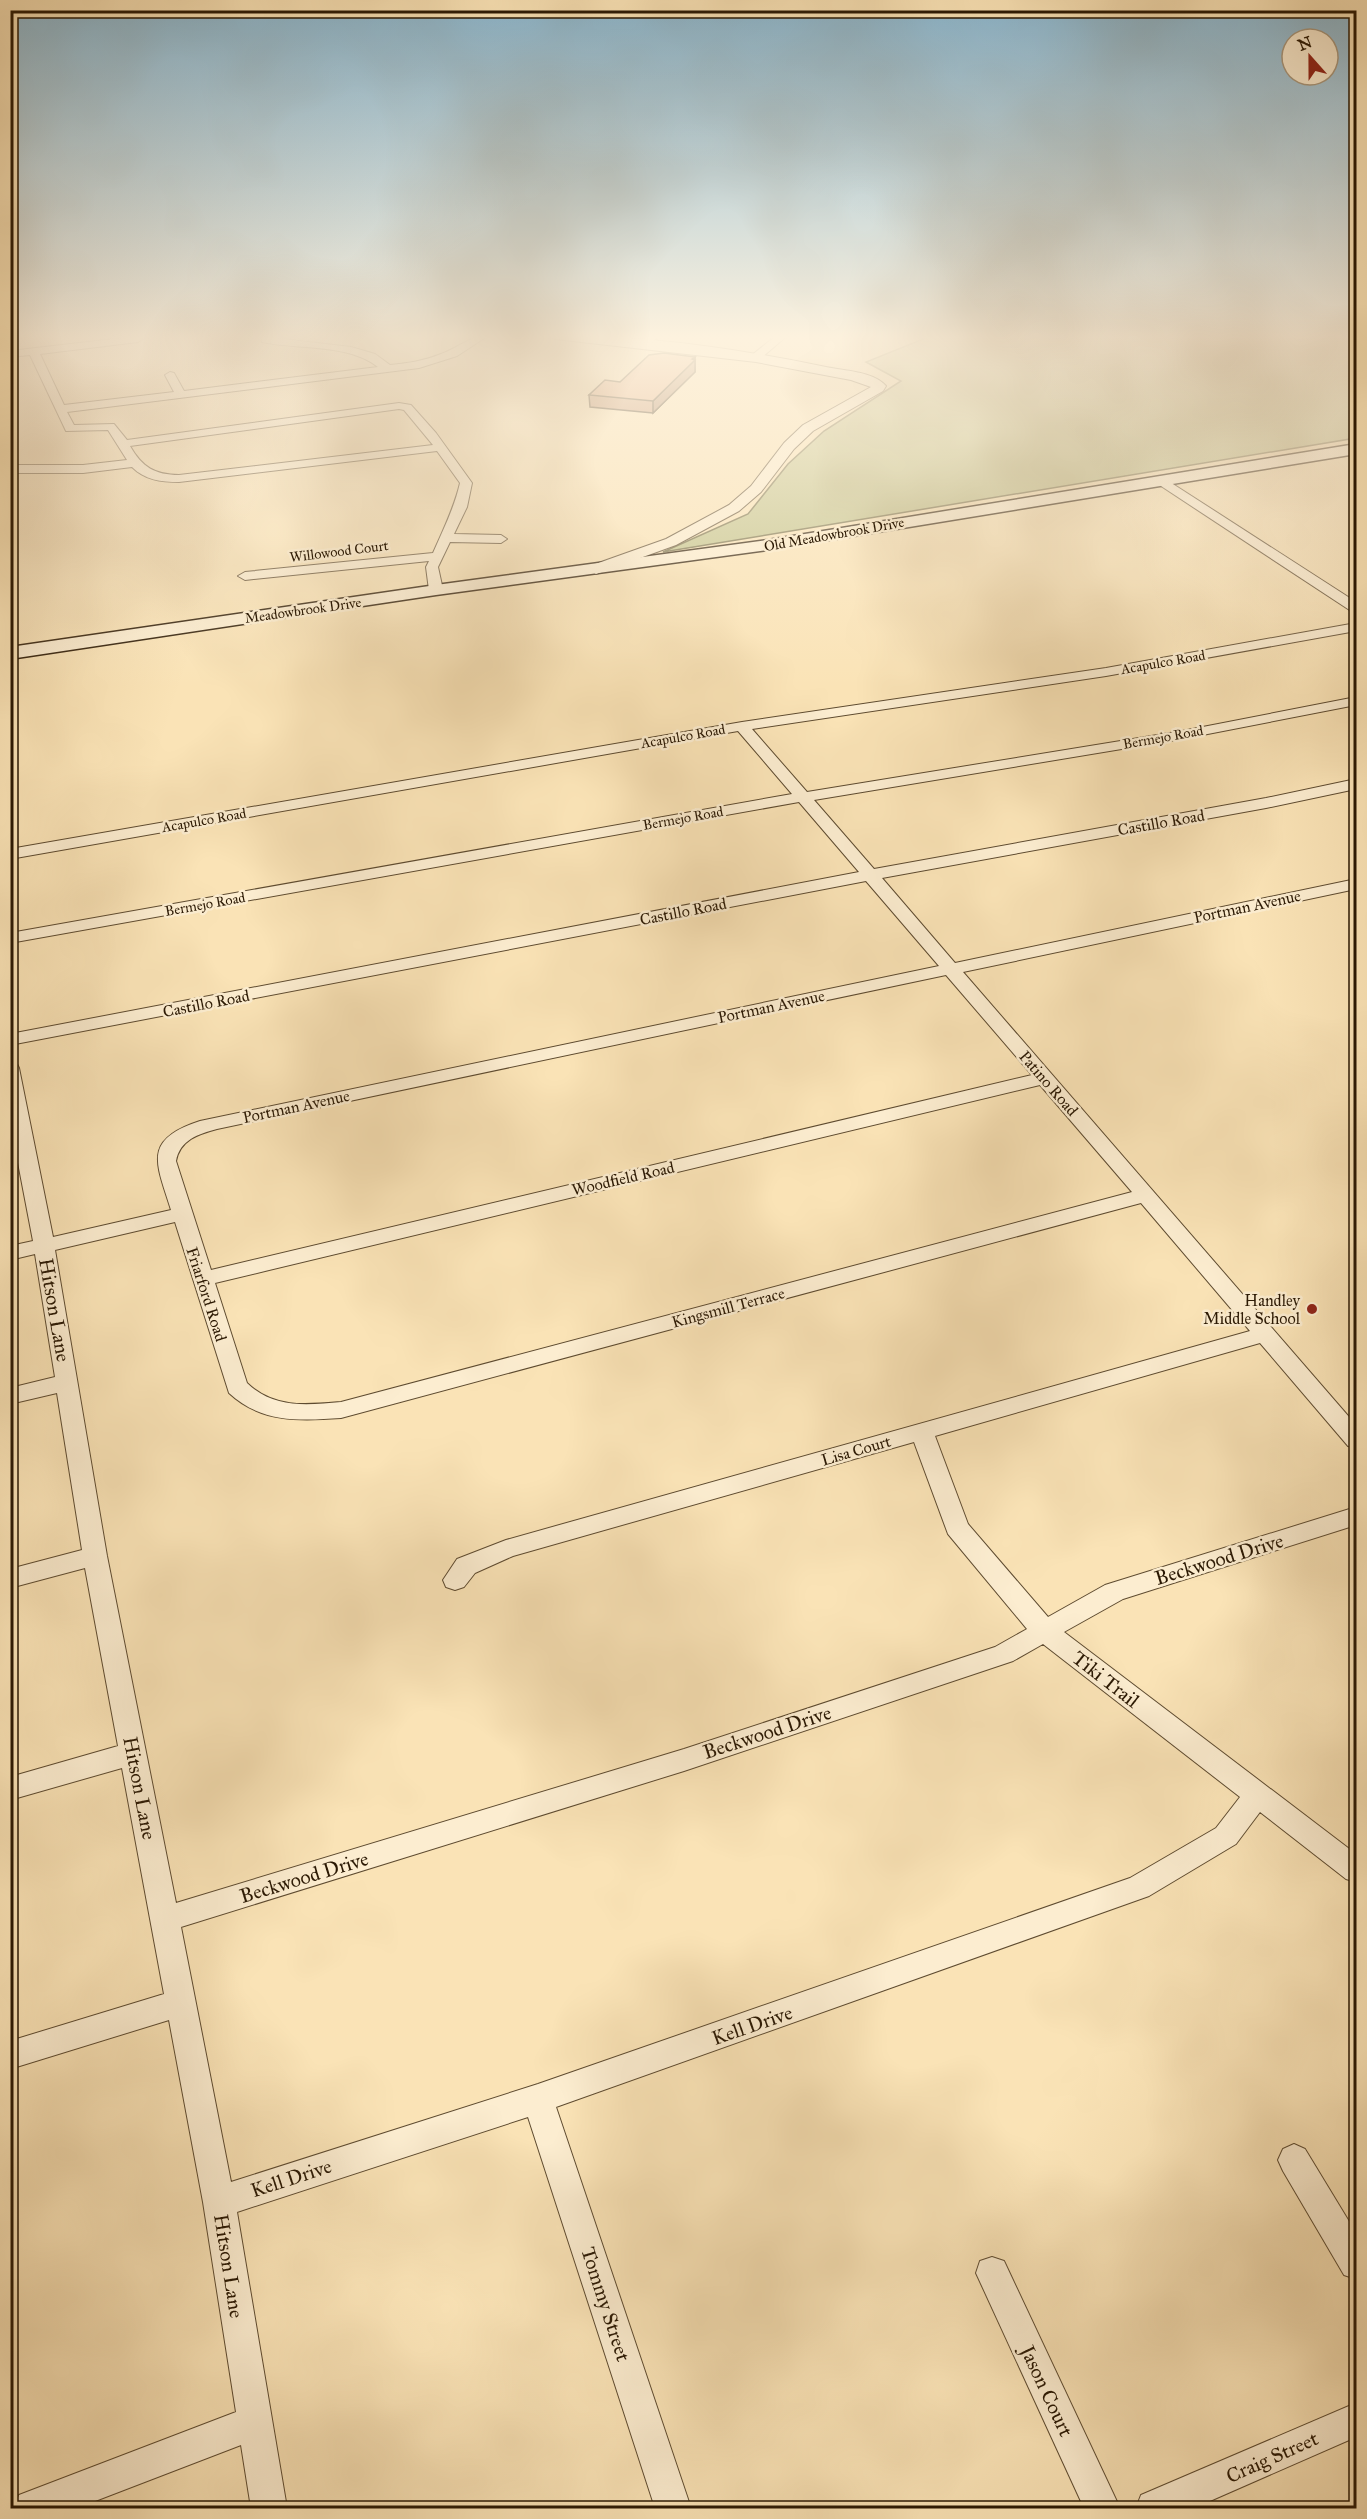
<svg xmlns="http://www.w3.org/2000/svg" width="1367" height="2519" viewBox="0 0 1367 2519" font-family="'IM FELL Great Primer',serif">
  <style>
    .green { fill: #c2c38b; stroke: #766e47; stroke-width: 1.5 }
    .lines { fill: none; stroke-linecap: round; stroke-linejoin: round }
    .minor-casing { stroke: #5e4b30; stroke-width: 2 }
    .tertiary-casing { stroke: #5e4b30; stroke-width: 2 }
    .secondary-casing { stroke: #2a1803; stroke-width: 3 }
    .minor { fill: #fcedd0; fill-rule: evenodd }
    .tertiary { fill: #fcedd0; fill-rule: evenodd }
    .secondary { fill: #fcedd0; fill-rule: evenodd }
    .wall { fill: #be8969; stroke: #2a1803; stroke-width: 1.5 }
    .shaded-wall { fill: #9b6f55; stroke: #2a1803; stroke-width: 1.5 }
    .building { fill: #dd9f7a; stroke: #2a1803; stroke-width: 1.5 }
    .poi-dot { fill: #8f2418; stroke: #fcedd0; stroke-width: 2 }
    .labels { text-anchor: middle; stroke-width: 5; stroke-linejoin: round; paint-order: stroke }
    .far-street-label { font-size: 14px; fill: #2a1803; stroke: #fcedd0 }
    .street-label { font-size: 16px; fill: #2a1803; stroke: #fcedd0 }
    .poi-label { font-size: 16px; fill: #2a1803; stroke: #fcedd0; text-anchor: end }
    .near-street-label { font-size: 20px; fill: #2a1803; stroke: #fcedd0 }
  </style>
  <rect width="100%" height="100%" fill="#fae3b6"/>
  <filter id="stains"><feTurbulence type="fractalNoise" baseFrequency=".00333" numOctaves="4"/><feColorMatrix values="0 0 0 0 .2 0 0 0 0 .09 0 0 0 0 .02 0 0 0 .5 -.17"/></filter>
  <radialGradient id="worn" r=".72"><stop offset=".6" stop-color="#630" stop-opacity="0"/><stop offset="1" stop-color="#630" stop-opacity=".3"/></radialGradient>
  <!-- green -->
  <path class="green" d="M933 335H1356V438L663 552 748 514 788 464 824 431 901 381 866 362Z"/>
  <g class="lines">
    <!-- minor casing -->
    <g class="minor-casing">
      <g id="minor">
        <path d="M130 335H140L143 339 138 342 40 354 64 405 174 392 165 375 170 372 174 373 184 391 378 367C347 343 300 350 262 342V338L266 337 351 347 375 354 390 365C408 363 424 361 441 354 458 348 472 335 489 335L457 356 419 368 67 412 74 425 114 424 127 440 399 403 411 405 436 433 472 483 467 507 454 534 501 535 507 539 501 543 450 542 438 567 443 590 436 594 429 590 426 567 429 561 245 580 238 576 245 572 433 553C443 530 454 509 460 483L437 451 179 482C161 482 145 480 132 467L83 473H10V465H83L127 460 108 430 66 431 30 355 10 357V351L131 337ZM399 409 404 410 433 445 179 475C155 475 142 467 130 446Z"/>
        <path d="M648 335H659L649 346H641L640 344Z"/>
        <path d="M777 335H788L760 359H752V355Z"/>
        <path d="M1162 477 1356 602V612L1351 611 1158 484 1156 481Z"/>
        <path d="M1356 623V631L1106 676 752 729 807 792 1182 731 1356 697V705L1182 739 814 800 874 869 1266 798 1356 779V789L1266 808 882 878 955 963 1356 879V889L963 972 1356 1425V1448L1348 1446 1260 1343 935 1436 968 1524 1048 1617 1105 1585 1356 1507V1525L1123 1599 1064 1632 1356 1854V1882L1346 1879 1260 1812 1236 1844 1149 1896 556 2107 691 2508H655L528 2117 237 2212 287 2508H251L241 2445 77 2508H14L19 2495 236 2412 203 2202 169 2020 10 2069V2041L164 1994 122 1768 10 1800V1777L118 1746 85 1568 10 1588V1569L82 1550 57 1393 10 1404V1388L55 1377 35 1254 10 1260V1246L33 1241 10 1121V1062L17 1064 19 1068 53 1237 171 1210C157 1164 141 1140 200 1121L939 966 866 881 10 1045V1034L859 872 799 802 10 943V933L792 794 738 731 10 859V849L742 722 1106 668ZM946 975 1032 1075 211 1270 176 1161C180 1140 198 1134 217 1129ZM1040 1085 1132 1192 341 1402C307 1405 274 1409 247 1383L215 1283ZM1141 1203 1250 1331 506 1540 457 1559 443 1580 446 1587 455 1590 464 1587 475 1573 513 1556 914 1442 948 1534 1027 1629 995 1647 684 1749 176 1903 107 1556 55 1250 175 1222 229 1393C261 1423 300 1421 341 1418ZM1043 1644 1240 1797 1216 1828 1130 1878 538 2084 231 2182 181 1927 684 1771 1013 1661Z"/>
        <path d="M1294 2144 1305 2149 1356 2233V2279L1344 2275 1283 2171 1278 2160 1283 2149Z"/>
        <path d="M992 2257 1004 2261 1120 2508H1084L976 2273 980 2261Z"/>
        <path d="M1356 2403V2437L1194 2508H1136L1141 2495Z"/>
      </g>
    </g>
    <!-- tertiary casing -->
    <g class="tertiary-casing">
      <path id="tertiary" d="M549 335C641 335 735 348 826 367 844 371 873 371 886 386L883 391 813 431 794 449 761 492 739 511 676 545 596 574 588 569 590 566 666 539 729 505 751 486 784 443 803 425 871 387 851 380 756 362 555 339Z"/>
    </g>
    <!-- secondary casing -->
    <g class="secondary-casing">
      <path id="secondary" d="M1356 444V454L768 550 436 595 10 659V647L436 585 768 540Z"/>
    </g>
    <!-- minor -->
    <use href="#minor" class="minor"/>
    <!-- tertiary -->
    <use href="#tertiary" class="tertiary"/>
    <!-- secondary -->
    <use href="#secondary" class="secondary"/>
  </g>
  <!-- wall -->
  <path class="wall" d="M695 357V372L653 413 590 407 589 395 620 382Z"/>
  <!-- shaded-wall -->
  <path class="shaded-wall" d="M695 357V372L653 413V401Z"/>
  <!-- building -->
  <path class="building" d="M664 353 695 357 692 359 695 360 653 401 589 395 605 380 620 382 649 355Z"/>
  <!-- sky -->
  <linearGradient id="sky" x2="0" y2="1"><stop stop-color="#8ab8d2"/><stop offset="0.49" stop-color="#fdf2de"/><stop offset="1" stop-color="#fdf2de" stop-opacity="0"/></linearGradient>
  <rect width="1367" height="688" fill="url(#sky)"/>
  <!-- markers -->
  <circle class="poi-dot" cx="1312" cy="1309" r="6"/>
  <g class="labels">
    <!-- far-street labels -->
    <g class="far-street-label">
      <text transform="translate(834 534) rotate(-10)" y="5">Old Meadowbrook Drive</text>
      <text transform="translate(339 551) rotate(-7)" y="5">Willowood Court</text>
      <text transform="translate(303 610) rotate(-8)" y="5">Meadowbrook Drive</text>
      <text transform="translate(1163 662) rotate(-10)" y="5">Acapulco Road</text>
      <text transform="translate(683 736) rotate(-10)" y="5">Acapulco Road</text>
      <text transform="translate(1163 737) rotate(-10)" y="5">Bermejo Road</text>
      <text transform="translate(683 818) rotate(-10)" y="5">Bermejo Road</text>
      <text transform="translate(204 820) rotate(-10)" y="5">Acapulco Road</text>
      <text transform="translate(205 904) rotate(-10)" y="5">Bermejo Road</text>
    </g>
    <!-- street labels -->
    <g class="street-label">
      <text transform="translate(1161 822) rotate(-10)" y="6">Castillo Road</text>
      <text transform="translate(1247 906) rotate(-12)" y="6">Portman Avenue</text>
      <text transform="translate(683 911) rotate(-11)" y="6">Castillo Road</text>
      <text transform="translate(206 1003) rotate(-11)" y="6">Castillo Road</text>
      <text transform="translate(771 1006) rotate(-12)" y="6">Portman Avenue</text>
      <text transform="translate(1049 1083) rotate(49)" y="6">Patino Road</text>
      <text transform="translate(296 1106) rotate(-12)" y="6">Portman Avenue</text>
      <text transform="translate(623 1178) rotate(-13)" y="6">Woodfield Road</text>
      <text transform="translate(207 1294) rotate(72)" y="6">Friarford Road</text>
      <text transform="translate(728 1307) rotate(-15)" y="6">Kingsmill Terrace</text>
      <text transform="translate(856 1450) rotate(-16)" y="6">Lisa Court</text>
    </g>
    <!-- poi labels -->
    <g class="poi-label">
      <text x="1300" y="1306">Handley<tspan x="1300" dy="18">Middle School</tspan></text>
    </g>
    <!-- near-street labels -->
    <g class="near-street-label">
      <text transform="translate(55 1310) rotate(80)" y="7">Hitson Lane</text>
      <text transform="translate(1219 1559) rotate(-17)" y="7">Beckwood Drive</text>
      <text transform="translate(1106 1679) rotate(38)" y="7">Tiki Trail</text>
      <text transform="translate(767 1732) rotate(-18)" y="7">Beckwood Drive</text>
      <text transform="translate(140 1788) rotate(79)" y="7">Hitson Lane</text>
      <text transform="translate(304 1877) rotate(-17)" y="7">Beckwood Drive</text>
      <text transform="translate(752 2025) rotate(-19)" y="7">Kell Drive</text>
      <text transform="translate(291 2178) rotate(-18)" y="7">Kell Drive</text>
      <text transform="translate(229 2266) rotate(81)" y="7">Hitson Lane</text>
      <text transform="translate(606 2304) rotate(72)" y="7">Tommy Street</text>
      <text transform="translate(1047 2391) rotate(65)" y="7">Jason Court</text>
      <text transform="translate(1272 2457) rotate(-24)" y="7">Craig Street</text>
    </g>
  </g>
  <!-- margin -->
  <rect width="1367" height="2519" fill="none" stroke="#fae3b6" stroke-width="36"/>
  <rect x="12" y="12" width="1343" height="2495" fill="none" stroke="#2a1803" stroke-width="3"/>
  <rect x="18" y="18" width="1331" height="2483" fill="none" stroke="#2a1803" stroke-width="1.5"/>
  <!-- north arrow -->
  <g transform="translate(1310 57) rotate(339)"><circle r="28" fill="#fcedd0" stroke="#a8987e" stroke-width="1.5"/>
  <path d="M0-4.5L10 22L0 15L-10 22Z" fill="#8f2418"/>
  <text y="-9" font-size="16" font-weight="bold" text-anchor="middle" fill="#2a1803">N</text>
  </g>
  <rect width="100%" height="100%" filter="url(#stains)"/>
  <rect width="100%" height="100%" fill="url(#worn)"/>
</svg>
